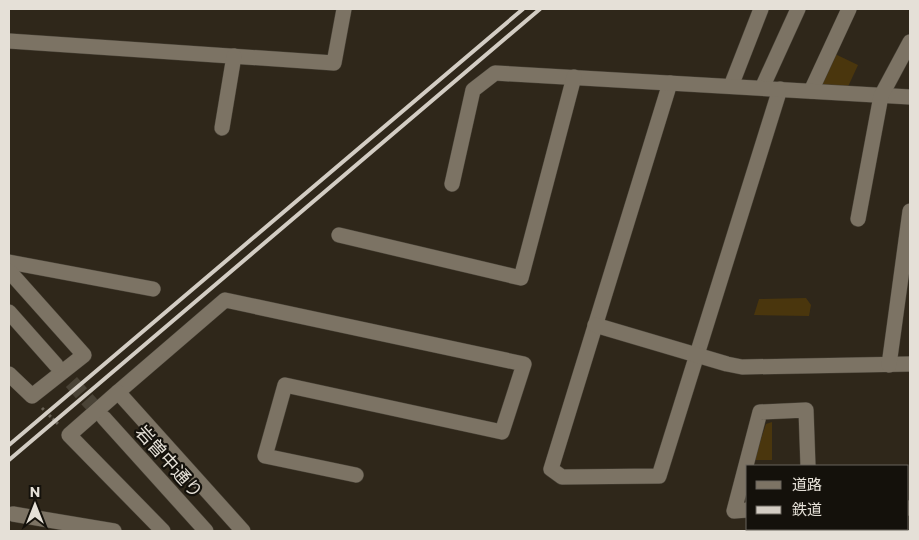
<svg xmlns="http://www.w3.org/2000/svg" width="919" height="540" viewBox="0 0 919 540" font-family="Commissioner,'Noto Sans JP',sans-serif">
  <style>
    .green { fill: #4a360d }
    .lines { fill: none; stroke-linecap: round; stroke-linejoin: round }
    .minor-tunnel { stroke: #4a4336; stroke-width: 15; stroke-dasharray: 15 8; stroke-linecap: butt }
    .minor-casing { stroke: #484237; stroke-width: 16 }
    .path { stroke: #696256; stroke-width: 3; stroke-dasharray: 2.5 2.5; stroke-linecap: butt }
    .minor { stroke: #7c7364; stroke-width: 15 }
    .rail { stroke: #d3cdc4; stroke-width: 4 }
    .labels { text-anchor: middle; stroke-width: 4.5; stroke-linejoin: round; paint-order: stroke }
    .street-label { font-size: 18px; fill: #e5e0d7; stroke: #14110b }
  </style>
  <rect width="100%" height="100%" fill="#2f271a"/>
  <!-- green -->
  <g class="green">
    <path d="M835 54 858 65 846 91 826 90 821 83Z"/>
    <path d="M806 298 811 305 809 316 754 315 759 299Z"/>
    <path d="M772 422V460H754L766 424Z"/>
  </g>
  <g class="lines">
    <!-- minor-tunnel -->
    <path class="minor-tunnel" d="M56 365 104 418"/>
    <!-- minor casing -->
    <g class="minor-casing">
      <g id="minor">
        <path d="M9 41 334 63 344 9"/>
        <path d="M670 83 551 469 562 477 659 476 780 89"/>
        <path d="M731 86 761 9"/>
        <path d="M762 88 798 9"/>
        <path d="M811 91 849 9"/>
        <path d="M222 128 234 56"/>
        <path d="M452 184 473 90 495 73 910 97"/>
        <path d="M858 219 881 96 910 42"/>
        <path d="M339 235 521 278 574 77"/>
        <path d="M9 262 153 289"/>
        <path d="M9 271 84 355 32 396 9 374"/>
        <path d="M9 312 56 365"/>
        <path d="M595 325 727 364 742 367 910 364"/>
        <path d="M889 365 910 211"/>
        <path d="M118 392 225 300 524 364 502 432 285 385 265 456 356 475"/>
        <path d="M104 418 206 531"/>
        <path d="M908 508H910"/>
        <path d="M748 510 734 511 760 412 806 410 808 466"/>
        <path d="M13 514 114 531"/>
        <path d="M163 531 69 435 118 392 243 531"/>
      </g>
    </g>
    <!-- path -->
    <path class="path" d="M42 408 59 425"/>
    <!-- minor -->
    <use href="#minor" class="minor"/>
    <!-- rail -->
    <g class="rail">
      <path d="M9 445 523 9"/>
      <path d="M9 460 540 9"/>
    </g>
  </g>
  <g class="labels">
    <!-- street labels -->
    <g class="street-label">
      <text transform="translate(169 462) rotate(48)" y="6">岩曽中通り</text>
    </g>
  </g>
  <!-- border -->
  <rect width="919" height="540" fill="none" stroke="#e5e0d7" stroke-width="20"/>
  <!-- legend -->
  <rect x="746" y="465" width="162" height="65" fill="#14110b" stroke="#68645d"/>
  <rect x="756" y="481" width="25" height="8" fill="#7c7364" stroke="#68645d"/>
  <text x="792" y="490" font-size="15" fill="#e5e0d7">道路</text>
  <rect x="756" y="506" width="25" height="8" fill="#d3cdc4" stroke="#68645d"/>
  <text x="792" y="515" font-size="15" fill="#e5e0d7">鉄道</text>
  <!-- north arrow -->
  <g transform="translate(35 505)" stroke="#14110b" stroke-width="4" paint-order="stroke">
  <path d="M0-4L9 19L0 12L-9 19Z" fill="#e5e0d7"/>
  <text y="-8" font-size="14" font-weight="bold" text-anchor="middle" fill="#e5e0d7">N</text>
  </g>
</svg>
